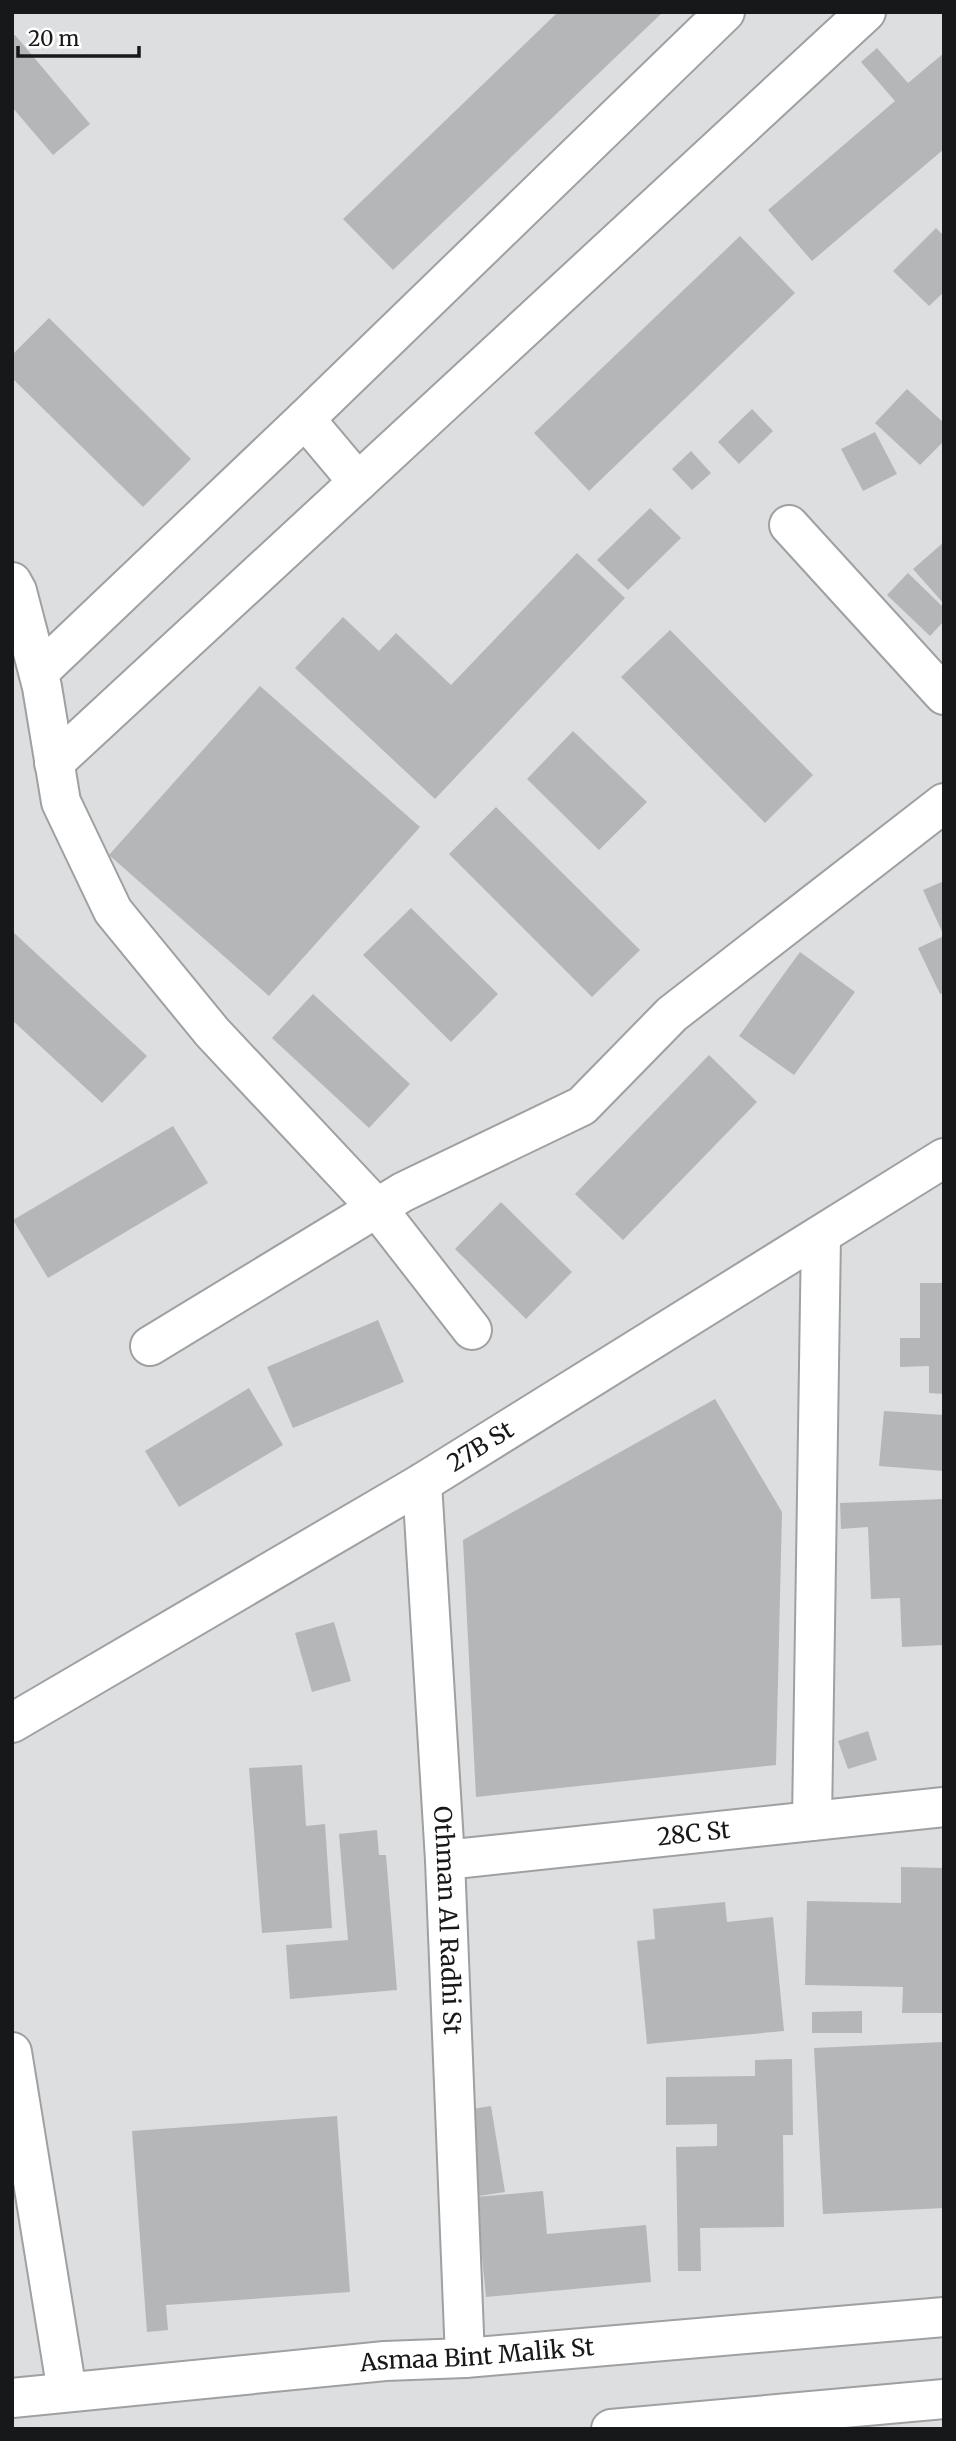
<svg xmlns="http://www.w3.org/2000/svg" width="956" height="2441" viewBox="0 0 956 2441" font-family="Merriweather,serif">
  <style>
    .building { fill: #b5b6b8 }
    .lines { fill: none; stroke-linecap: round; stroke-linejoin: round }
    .minor-casing { stroke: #9ea0a2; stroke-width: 42 }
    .minor { stroke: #fff; stroke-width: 38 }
    .labels { text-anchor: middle; stroke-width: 5; stroke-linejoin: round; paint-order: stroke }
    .street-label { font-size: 24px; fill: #171819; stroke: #fff }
  </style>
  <rect width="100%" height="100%" fill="#dcdee0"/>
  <!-- building -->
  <g class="building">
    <path d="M558 12H663L393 270 343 219Z"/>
    <path d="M15 35 90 124 53 155 12 107V37Z"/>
    <path d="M877 48 908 83 944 53V149L812 261 768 210 895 101 861 62Z"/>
    <path d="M936 228 944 236V292L929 306 893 271Z"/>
    <path d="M740 236 795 293 589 491 534 433Z"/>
    <path d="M49 318 191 459 143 507 12 378V355Z"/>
    <path d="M907 389 944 423V441L920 465 875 423Z"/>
    <path d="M752 409 773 431 739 464 718 442Z"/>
    <path d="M875 432 897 474 863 491 841 449Z"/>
    <path d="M691 451 711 473 692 490 672 469Z"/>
    <path d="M650 508 681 538 628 590 597 560Z"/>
    <path d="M944 542V604L913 569Z"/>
    <path d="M577 553 625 598 435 799 295 668 343 617 379 651 396 633 451 685Z"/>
    <path d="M908 573 944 608V621L930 636 887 595Z"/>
    <path d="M670 630 813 775 765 823 621 677Z"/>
    <path d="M260 686 420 827 269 996 109 855Z"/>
    <path d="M573 731 647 802 599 850 527 779Z"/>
    <path d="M496 807 640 950 592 997 449 854Z"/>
    <path d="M944 881V993L940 994 918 948 944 936 923 890Z"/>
    <path d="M411 908 498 994 451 1042 363 955Z"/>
    <path d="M12 931 147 1056 102 1103 12 1020Z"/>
    <path d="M800 952 855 992 794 1075 739 1036Z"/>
    <path d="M313 994 410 1084 369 1128 272 1038Z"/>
    <path d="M709 1055 757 1102 623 1240 575 1194Z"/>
    <path d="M173 1126 208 1183 48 1278 13 1220Z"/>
    <path d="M501 1202 572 1272 526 1319 455 1249Z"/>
    <path d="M920 1283H944V1394L929 1393V1366L900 1367V1338H920Z"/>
    <path d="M378 1320 404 1382 293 1428 267 1367Z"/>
    <path d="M249 1388 283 1445 179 1507 145 1451Z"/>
    <path d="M715 1399 782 1512 776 1765 476 1797 463 1540Z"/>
    <path d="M884 1411 944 1415V1471L879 1466Z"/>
    <path d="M944 1499V1645L902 1647 900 1598 871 1599 868 1527 841 1529 840 1503Z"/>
    <path d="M334 1622 351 1681 312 1692 295 1633Z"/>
    <path d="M868 1731 877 1760 848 1769 838 1741Z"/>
    <path d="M302 1765 306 1826 325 1824 332 1928 262 1933 249 1768Z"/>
    <path d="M377 1830 379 1855H386L397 1990 290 1999 286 1945 348 1940 339 1834Z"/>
    <path d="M901 1867 944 1868V2013H902L903 1987 805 1985 807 1901 901 1903Z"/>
    <path d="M725 1902 727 1922 773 1917 784 2031 647 2044 637 1941 655 1939 653 1909Z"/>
    <path d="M862 2011V2033H812V2012Z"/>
    <path d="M944 2042V2208L823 2214 814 2048Z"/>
    <path d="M792 2059 793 2135H783L784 2227 700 2228 701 2271H678L676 2147 717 2146V2124L666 2125V2077L755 2076V2060Z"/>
    <path d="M491 2106 505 2192 479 2196 465 2110Z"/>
    <path d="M337 2116 350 2292 166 2305 168 2330 147 2332 132 2131Z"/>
    <path d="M543 2191 547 2234 646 2225 651 2282 486 2297 476 2197Z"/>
  </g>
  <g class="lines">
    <!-- minor casing -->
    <g class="minor-casing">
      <g id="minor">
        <path d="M305 419 358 482"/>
        <path d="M789 525 944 695"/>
        <path d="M12 582 17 591 42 687 61 802 113 911 212 1032 377 1208 472 1330"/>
        <path d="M39 672 305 419 725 12"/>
        <path d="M54 763 866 12"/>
        <path d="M150 1346 403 1192 582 1106 672 1014 944 803"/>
        <path id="s1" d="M422 1483 445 1860 465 2358"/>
        <path id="s2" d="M12 1723 422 1483 944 1158"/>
        <path d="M812 1821 821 1235"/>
        <path id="s3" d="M445 1860 944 1807"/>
        <path d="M12 2052 67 2392"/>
        <path id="s4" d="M12 2398 385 2361 465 2358 944 2317"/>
        <path d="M611 2429 944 2399"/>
      </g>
    </g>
    <!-- minor -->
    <use href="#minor" class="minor"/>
  </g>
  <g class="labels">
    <!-- street labels -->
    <g class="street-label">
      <text dy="8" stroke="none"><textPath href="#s2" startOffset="544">27B St</textPath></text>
      <text dy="8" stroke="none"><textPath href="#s3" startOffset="250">28C St</textPath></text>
      <text dy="8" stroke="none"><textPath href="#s1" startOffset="438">Othman Al Radhi St</textPath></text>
      <text dy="8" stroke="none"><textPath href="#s4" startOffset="467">Asmaa Bint Malik St</textPath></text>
    </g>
  </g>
  <!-- border -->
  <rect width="956" height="2441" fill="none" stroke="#171819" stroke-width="28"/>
  <!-- scale -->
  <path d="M18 46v10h121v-10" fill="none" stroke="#171819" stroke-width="3.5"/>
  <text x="28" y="46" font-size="21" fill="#171819" stroke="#ffffff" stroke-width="5" paint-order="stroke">20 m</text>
</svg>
